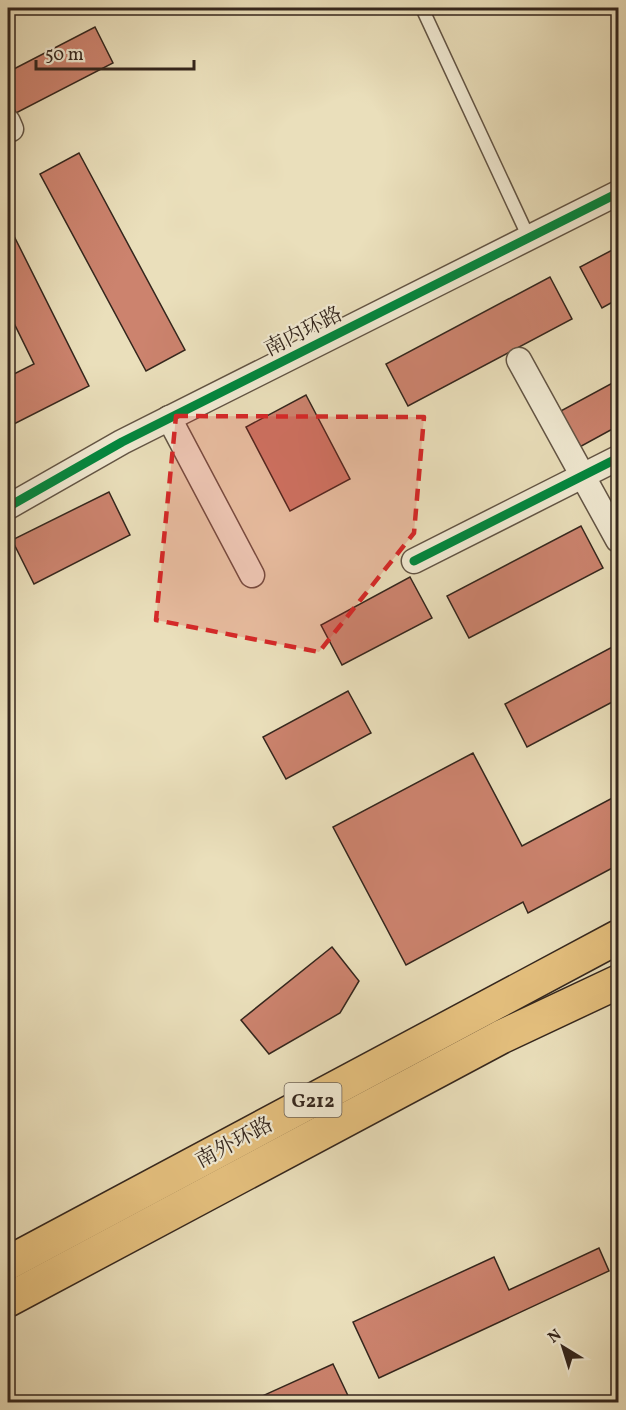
<svg xmlns="http://www.w3.org/2000/svg" width="626" height="1410" viewBox="0 0 626 1410" font-family="Vollkorn,'Noto Serif SC',serif">
  <style>
    .building { fill: #cc836e; stroke: #34261d; stroke-width: 1.5 }
    .lines { fill: none; stroke-linecap: round; stroke-linejoin: round }
    .lane-casing { stroke: #625444; stroke-width: 15 }
    .street-casing { stroke: #625444; stroke-width: 27 }
    .highway-casing { stroke: #34261d; stroke-width: 36 }
    .lane { stroke: #f1ead3; stroke-width: 12 }
    .street { stroke: #f1ead3; stroke-width: 24 }
    .highway { stroke: #e5c07e; stroke-width: 33 }
    .cycleway-casing { stroke: #f1ead3; stroke-width: 13 }
    .cycleway { stroke: #00873e; stroke-width: 9 }
    .marked { fill: #d62828; fill-opacity: 0.2; stroke: #d62828; stroke-width: 4.5; stroke-dasharray: 12 8; stroke-linejoin: round }
    .labels { text-anchor: middle; stroke-width: 4.5; stroke-linejoin: round; paint-order: stroke }
    .shield { fill: #f1ead3; stroke: #6d6154; stroke-width: 1.5 }
    .shield-label { font-size: 20px; font-weight: bold; fill: #34261d }
    .street-label { font-size: 21px; fill: #34261d; stroke: #f1ead3 }
  </style>
  <rect width="100%" height="100%" fill="#eadfbb"/>
  <filter id="stains"><feTurbulence type="fractalNoise" baseFrequency=".00333" numOctaves="4"/><feColorMatrix values="0 0 0 0 .2 0 0 0 0 .09 0 0 0 0 .02 0 0 0 .5 -.17"/></filter>
  <radialGradient id="worn" r=".72"><stop offset=".6" stop-color="#630" stop-opacity="0"/><stop offset="1" stop-color="#630" stop-opacity=".3"/></radialGradient>
  <!-- building -->
  <g class="building">
    <path d="M95 27 113 63 16 113 8 96V72Z"/>
    <path d="M79 153 185 350 146 371 40 174Z"/>
    <path d="M8 224 89 386 8 427V377L34 364 8 311Z"/>
    <path d="M618 247V299L602 308 580 267Z"/>
    <path d="M550 277 572 319 408 406 386 364Z"/>
    <path d="M618 380V426L576 449 557 413Z"/>
    <path d="M306 395 350 479 290 511 246 427Z"/>
    <path d="M109 492 130 535 34 584 12 540Z"/>
    <path d="M581 526 603 568 469 638 447 596Z"/>
    <path d="M410 577 432 618 342 665 321 625Z"/>
    <path d="M618 644V699L527 747 505 704Z"/>
    <path d="M348 691 371 733 286 779 263 737Z"/>
    <path d="M473 753 522 846 618 795V865L528 913 523 902 406 965 333 827Z"/>
    <path d="M332 947 359 981 340 1013 269 1054 241 1020Z"/>
    <path d="M599 1248 609 1271 379 1378 353 1322 494 1257 509 1290Z"/>
    <path d="M333 1364 351 1402H249Z"/>
  </g>
  <g class="lines">
    <!-- lane casing -->
    <g class="lane-casing">
      <path id="lane" d="M422 8 529 238"/>
    </g>
    <!-- street casing -->
    <g class="street-casing">
      <g id="street">
        <path d="M8 122 11 129"/>
        <path d="M519 360 618 540"/>
        <path d="M169 418 252 575"/>
        <path d="M8 507 122 442 618 193"/>
        <path d="M414 561 618 458"/>
      </g>
    </g>
    <!-- highway casing -->
    <g class="highway-casing">
      <g id="highway">
        <path d="M8 1263 618 937"/>
        <path d="M8 1300 501 1037 618 982"/>
      </g>
    </g>
    <!-- lane -->
    <use href="#lane" class="lane"/>
    <!-- street -->
    <use href="#street" class="street"/>
    <!-- highway -->
    <use href="#highway" class="highway"/>
    <!-- cycleway casing -->
    <g class="cycleway-casing">
      <g id="cycleway">
        <path d="M8 507 122 442 618 193"/>
        <path d="M414 561 618 458"/>
      </g>
    </g>
    <!-- cycleway -->
    <use href="#cycleway" class="cycleway"/>
  </g>
  <!-- marked area -->
  <path class="marked" d="M176 416 424 417 414 533 319 652 156 620Z"/>
  <g class="labels">
    <!-- shield labels -->
    <rect class="shield" x="284.5" y="1083" width="57" height="34" rx="4.5"/>
    <g class="shield-label">
      <text x="313" y="1107">G212</text>
    </g>
    <!-- street labels -->
    <g class="street-label">
      <text transform="translate(303 331) rotate(-27)" y="7">南内环路</text>
      <text transform="translate(234 1142) rotate(-28)" y="7">南外环路</text>
    </g>
  </g>
  <!-- margin -->
  <rect width="626" height="1410" fill="none" stroke="#eadfbb" stroke-width="30"/>
  <rect x="9" y="9" width="608" height="1392" fill="none" stroke="#34261d" stroke-width="3"/>
  <rect x="15" y="15" width="596" height="1380" fill="none" stroke="#34261d" stroke-width="1.5"/>
  <!-- north arrow -->
  <g transform="translate(563 1347) rotate(322)" stroke="#f1ead3" stroke-width="4.5" paint-order="stroke">
  <path d="M0-4.5L10 22L0 15L-10 22Z" fill="#34261d"/>
  <text y="-9" font-size="16" font-weight="bold" text-anchor="middle" fill="#34261d">N</text>
  </g>
  <!-- scale -->
  <path d="M36 60v9h158v-9" fill="none" stroke="#34261d" stroke-width="3"/>
  <text x="45" y="60" font-size="18" fill="#34261d" stroke="#f1ead3" stroke-width="4.5" paint-order="stroke">50 m</text>
  <rect width="100%" height="100%" filter="url(#stains)"/>
  <rect width="100%" height="100%" fill="url(#worn)"/>
</svg>
